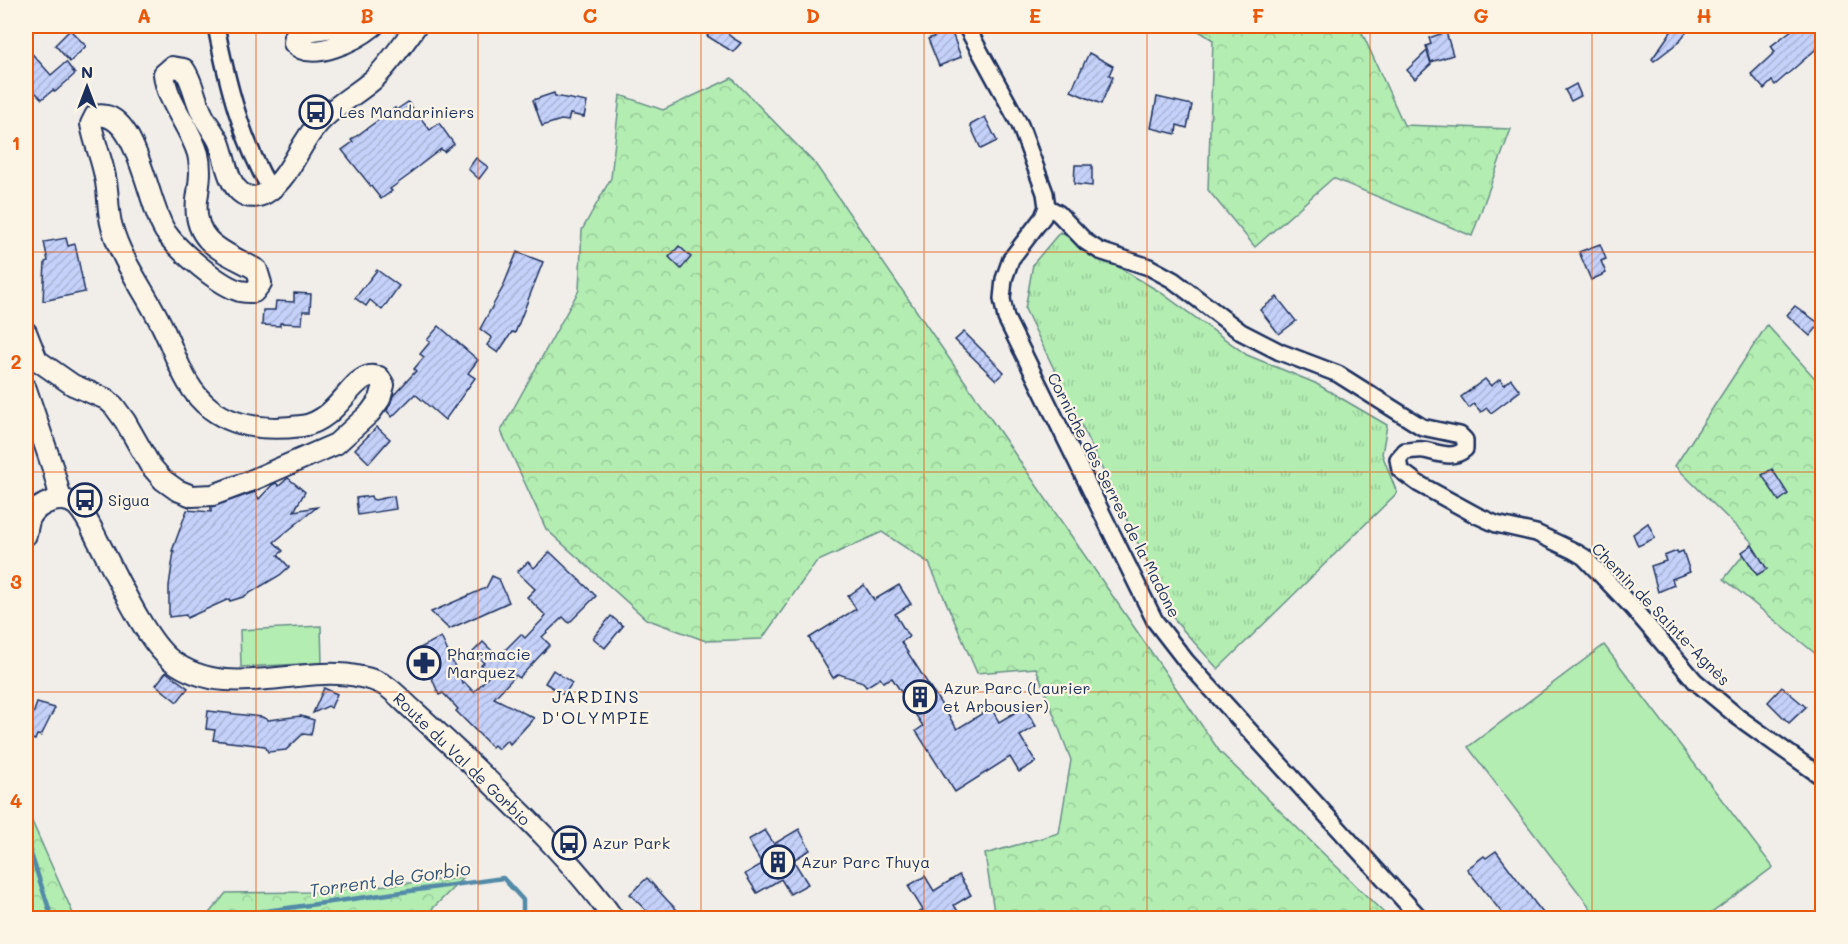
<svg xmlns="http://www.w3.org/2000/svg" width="1848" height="944" viewBox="0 0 1848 944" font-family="Mali,sans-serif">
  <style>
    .grass { fill: url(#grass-tufts); stroke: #678e88; stroke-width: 1.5 }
    .forest { fill: url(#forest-crowns); stroke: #678e88; stroke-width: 1.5 }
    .pitch { fill: #b3edb1; stroke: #678e88; stroke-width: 1.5 }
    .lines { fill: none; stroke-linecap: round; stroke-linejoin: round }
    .stream { stroke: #538aa7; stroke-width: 4.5 }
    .building { fill: url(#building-hatch); stroke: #1b2f5e; stroke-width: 1.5 }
    .street-casing { stroke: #1b2f5e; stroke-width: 20 }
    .secondary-casing { stroke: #1b2f5e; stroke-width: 24 }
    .street { stroke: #fcf5e5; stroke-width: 15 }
    .secondary { stroke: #fcf5e5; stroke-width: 20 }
    .grid { fill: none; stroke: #e8590c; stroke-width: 1.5; stroke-opacity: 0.55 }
    .labels { text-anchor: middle; stroke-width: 4.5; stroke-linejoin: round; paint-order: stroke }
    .poi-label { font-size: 16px; fill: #1b2f5e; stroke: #fcf5e5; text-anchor: start }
    .street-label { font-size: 16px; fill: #1b2f5e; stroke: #fcf5e5 }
    .neighbourhood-label { font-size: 18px; letter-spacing: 1.5px; fill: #1b2f5e; stroke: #fcf5e5 }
    .water-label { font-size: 18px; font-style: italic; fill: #32557c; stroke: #fcf5e5 }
    .neatline { fill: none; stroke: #e8590c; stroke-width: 2 }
    .grid-label { font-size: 20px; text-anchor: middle; font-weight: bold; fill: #e8590c }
  </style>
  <defs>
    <pattern id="grass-tufts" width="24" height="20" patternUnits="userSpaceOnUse" patternTransform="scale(1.5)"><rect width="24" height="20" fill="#b3edb1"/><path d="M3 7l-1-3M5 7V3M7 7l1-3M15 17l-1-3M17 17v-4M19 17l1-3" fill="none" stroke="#99cc9b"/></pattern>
    <pattern id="forest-crowns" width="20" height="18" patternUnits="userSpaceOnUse" patternTransform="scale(1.5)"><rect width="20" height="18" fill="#b3edb1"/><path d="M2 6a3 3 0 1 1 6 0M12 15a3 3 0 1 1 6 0" fill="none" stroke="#99cc9b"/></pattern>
    <pattern id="building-hatch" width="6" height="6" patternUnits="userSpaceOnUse" patternTransform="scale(1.5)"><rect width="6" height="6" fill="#c5d1f9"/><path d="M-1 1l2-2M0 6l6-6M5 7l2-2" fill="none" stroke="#a9b4d8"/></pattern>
  </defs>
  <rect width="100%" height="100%" fill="#f1eee9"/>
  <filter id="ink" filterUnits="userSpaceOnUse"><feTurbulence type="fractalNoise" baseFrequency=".0167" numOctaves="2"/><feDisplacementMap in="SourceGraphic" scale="12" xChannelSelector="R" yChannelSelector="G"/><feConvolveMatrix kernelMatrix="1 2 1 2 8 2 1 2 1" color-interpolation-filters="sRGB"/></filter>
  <g filter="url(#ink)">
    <!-- grass -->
    <path class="grass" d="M1060 232 1160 292 1247 355 1315 383 1387 425 1382 454 1397 493 1218 669 1176 622 1025 309 1033 264Z"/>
    <!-- forest -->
    <g class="forest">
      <path d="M1191 26H1359L1404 125 1511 129 1472 236 1333 178 1255 247 1208 190 1213 40Z"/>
      <path d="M732 78 816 165 1220 752 1389 918H995L985 854 1059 833 1071 760 1036 668 977 673 929 563 882 532 816 562 762 639 706 641 646 619 546 529 501 431 579 290 582 230 611 178 620 95 663 110Z"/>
      <path d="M1767 325 1822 386V659L1724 579 1753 543 1675 466Z"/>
      <path d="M26 808 75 918H26Z"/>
      <path d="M463 878 423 918H205L226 893 314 892Z"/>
    </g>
    <!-- pitch -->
    <g class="pitch">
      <path d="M321 626 322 663 241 667 240 630Z"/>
      <path d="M1604 645 1773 867 1705 918H1598L1468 747Z"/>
    </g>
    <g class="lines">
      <!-- stream -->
      <g class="stream">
        <path d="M26 844 29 848 52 918"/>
        <path d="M233 918 259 912 503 878 523 900V918"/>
      </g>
    </g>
    <!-- building -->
    <g class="building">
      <path d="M716 26H723L731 37 741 43 733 52 707 36 712 28Z"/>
      <path d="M1675 26H1690L1680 41 1654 61 1652 59Z"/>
      <path d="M1797 26H1822V44L1775 85 1772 81 1764 89 1751 74 1775 52 1771 46Z"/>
      <path d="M70 30 86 46 70 62 55 45Z"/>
      <path d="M951 30 961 57 939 66 928 39Z"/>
      <path d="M1446 32 1453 55 1431 62 1426 46 1431 44 1429 38Z"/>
      <path d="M26 47 51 75 66 62 75 74 55 92 53 90 42 99 30 87 34 83 26 73Z"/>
      <path d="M1427 51 1431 64 1415 79 1407 70Z"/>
      <path d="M1089 53 1113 66 1109 75 1113 77 1101 104 1071 91Z"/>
      <path d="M1576 84 1581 96 1571 101 1565 90Z"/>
      <path d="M554 93 555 96 587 102 584 117 570 114 568 121 561 120 542 126 533 100Z"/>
      <path d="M1157 97 1192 105 1187 128 1177 125 1176 134 1151 128Z"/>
      <path d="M408 102 430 130 439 123 454 144 444 152 441 149 411 172 412 173 390 189 392 191 381 199 342 150 353 142 351 140 395 108 396 110Z"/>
      <path d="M985 117 997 141 981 149 970 125Z"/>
      <path d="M476 158 488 167 479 179 468 169Z"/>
      <path d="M1075 165H1092V186L1074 184Z"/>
      <path d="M66 238 68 246 75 244 85 292 43 301 45 262 48 261 44 242Z"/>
      <path d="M1600 244 1606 259 1601 261 1606 273 1591 280 1579 252Z"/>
      <path d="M679 246 691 257 681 269 669 257Z"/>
      <path d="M517 252 543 262 515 333 512 332 498 353 487 345 492 338 480 329 503 287Z"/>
      <path d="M377 270 399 286 382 310 370 300 366 306 355 298Z"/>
      <path d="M294 293 311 294 310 311H303L302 324 280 323V326L262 325 263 310H275L276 301 294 302Z"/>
      <path d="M1277 297 1296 321 1279 334 1260 310Z"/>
      <path d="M1795 306 1820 324 1810 336 1787 315Z"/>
      <path d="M439 326 478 360 468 373 475 378 445 420 415 394 392 417 387 411 393 396 416 371 414 369 424 357 420 354 430 342 427 340Z"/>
      <path d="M964 332 1004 372 996 380 955 340Z"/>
      <path d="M1485 379 1491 386 1500 379 1504 385 1511 379 1520 391 1491 413 1487 408 1481 412 1474 404 1469 408 1461 397Z"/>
      <path d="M377 427 390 439 369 463 355 449Z"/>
      <path d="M1772 469 1788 494 1779 501 1762 475Z"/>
      <path d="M288 478 305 492 294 511 317 507 274 542 283 551 278 555 289 567 280 575 243 597 230 601 229 599 187 618 186 615 169 617V586L174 551H172L187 510 211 512V507L255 492 259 499 272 485 276 483 279 486Z"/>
      <path d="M371 496 372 499 375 500 394 496 396 509 358 515 356 498Z"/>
      <path d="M1648 523 1655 538 1638 546 1633 534Z"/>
      <path d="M1752 545 1767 569 1757 575 1742 552Z"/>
      <path d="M1677 551 1678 553 1683 551 1690 572 1672 579 1674 585 1658 592 1651 566 1666 561 1664 556Z"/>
      <path d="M550 552 596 596 569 623 563 617 542 637 550 645 519 678 516 675 494 698 534 718 510 744 507 740 498 749 494 745 492 747 456 711 458 709 443 693 439 695 429 671 418 668 414 663V655L418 649 441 637 463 684 464 682 474 692 491 674 481 665 484 663 473 652 483 642 498 657 521 634 525 638 546 616 527 597 535 589 517 572 528 562 534 568Z"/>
      <path d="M492 576 499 579 509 602 449 629 431 612 486 588Z"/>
      <path d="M864 585 874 600 899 585 911 604 895 614 909 637 901 642 957 729 991 708 999 722 1024 707 1036 726 1020 736 1036 762 1019 772 1010 757 955 792 916 731 923 726 892 678 883 682 880 678 866 687 863 682 839 674 833 678 809 638 856 609 848 596Z"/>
      <path d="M611 616 623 626 605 648 593 638Z"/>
      <path d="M553 670 572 683 564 695 545 683Z"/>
      <path d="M166 672 188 688 177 702 156 685Z"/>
      <path d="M1782 687 1806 707 1789 723 1768 702Z"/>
      <path d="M324 688 337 694 331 708 328 706 313 713Z"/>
      <path d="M37 703 55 708 41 736 37 735 35 740 26 737V718L31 720Z"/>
      <path d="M208 711 262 717 268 720 301 716 314 720 311 735 303 734 286 750 268 752 265 746 213 740 215 730 206 729Z"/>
      <path d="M799 829 810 850 793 860 808 884 790 894 781 879 757 893 745 874 762 864 748 840 765 830 774 844Z"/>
      <path d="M1496 851 1535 903 1547 918H1506L1467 869 1484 856 1486 858Z"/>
      <path d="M959 875 971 895 954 905 962 918H910L923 910 908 886 925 876 934 891Z"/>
      <path d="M647 878 668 901 685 918H653L630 894Z"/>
    </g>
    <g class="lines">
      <!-- street casing -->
      <g class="street-casing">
        <g id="street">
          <path d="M216 26C227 82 241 140 271 190"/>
          <path d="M966 26 1020 125 1045 193 1047 207 1043 217 1011 259 1004 279 1002 299 1006 318 1155 621 1186 661 1420 918"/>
          <path d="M1047 207 1058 213 1086 242 1100 251 1149 267 1173 280 1241 332 1280 352 1338 374 1422 427 1460 435 1465 440V449C1453 460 1439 453 1424 450 1418 449 1411 451 1405 451L1398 459 1400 470 1419 484 1476 515 1496 524 1536 533 1574 551 1584 557 1632 607 1695 681 1738 717 1822 777"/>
        </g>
      </g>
      <!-- secondary casing -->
      <g class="secondary-casing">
        <g id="secondary">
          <path d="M339 26 300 32 295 36 294 43C312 63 357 39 373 26"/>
          <path d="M26 332 37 360 73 385 106 399 114 406 125 421 150 465 163 480 177 490 192 496 213 495 248 482 336 444 370 413 380 399 384 385 379 377C376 377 373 375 370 376 350 379 337 421 302 426 272 430 237 429 211 409 184 389 177 357 163 328 147 294 122 263 112 227 107 211 109 193 105 177 102 159 94 142 91 124L95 116C138 106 147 208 167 234 179 251 220 286 240 291 244 292 249 292 254 292L261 283 257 270C226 252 192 244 197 200 199 185 202 170 198 154 190 126 167 103 164 74L172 67 184 69C193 82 194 96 201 111 205 122 214 131 219 142 225 157 227 181 240 192 249 200 261 197 269 191 291 175 299 145 317 125 333 106 356 95 374 79 390 63 403 44 416 26"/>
          <path d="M26 389 53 469 61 500"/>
          <path d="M26 535C27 530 28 523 30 518 38 503 63 493 77 506 86 515 92 529 98 541 115 572 144 639 171 660 227 703 300 663 361 677 368 678 379 682 386 686 396 693 404 702 413 710 431 726 449 743 466 759 518 809 572 860 613 918"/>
        </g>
      </g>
      <!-- street -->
      <use href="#street" class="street"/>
      <!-- secondary -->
      <use href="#secondary" class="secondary"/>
    </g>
  </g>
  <!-- grid -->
  <path class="grid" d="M256 26V918M478 26V918M701 26V918M924 26V918M1147 26V918M1370 26V918M1592 26V918M26 252H1822M26 472H1822M26 692H1822"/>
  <!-- icons -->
  <defs>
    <g id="bus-ring" transform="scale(1.725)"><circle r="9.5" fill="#fcf5e5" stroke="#1b2f5e" stroke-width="1.5"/><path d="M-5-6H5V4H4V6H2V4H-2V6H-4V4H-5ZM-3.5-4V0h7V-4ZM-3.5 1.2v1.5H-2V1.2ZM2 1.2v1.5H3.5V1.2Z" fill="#1b2f5e"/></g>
    <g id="pharmacy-ring" transform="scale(1.725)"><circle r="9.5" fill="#fcf5e5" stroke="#1b2f5e" stroke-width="1.5"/><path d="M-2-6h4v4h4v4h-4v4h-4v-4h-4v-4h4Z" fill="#1b2f5e"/></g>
    <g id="building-ring" transform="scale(1.725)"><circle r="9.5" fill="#fcf5e5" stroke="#1b2f5e" stroke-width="1.5"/><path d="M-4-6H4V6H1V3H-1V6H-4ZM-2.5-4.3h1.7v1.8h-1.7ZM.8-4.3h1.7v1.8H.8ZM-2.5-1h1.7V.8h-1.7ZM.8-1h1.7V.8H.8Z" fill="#1b2f5e"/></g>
  </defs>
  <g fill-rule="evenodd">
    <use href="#bus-ring" x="316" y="112"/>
    <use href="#bus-ring" x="85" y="500"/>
    <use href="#pharmacy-ring" x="424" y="663"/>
    <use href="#building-ring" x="920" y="697"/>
    <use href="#bus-ring" x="569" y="843"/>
    <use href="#building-ring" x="778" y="862"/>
  </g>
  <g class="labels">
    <!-- poi labels -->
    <g class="poi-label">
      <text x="339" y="118">Les Mandariniers</text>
      <text x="108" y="506">Sigua</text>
      <text x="447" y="660">Pharmacie<tspan x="447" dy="18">Marquez</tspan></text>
      <text x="943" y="694">Azur Parc (Laurier<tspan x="943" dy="18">et Arbousier)</tspan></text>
      <text x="592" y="849">Azur Park</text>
      <text x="801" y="868">Azur Parc Thuya</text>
    </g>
    <!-- street labels -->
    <g class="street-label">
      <text transform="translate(1114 495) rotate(63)" y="6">Corniche des Serres de la Madone</text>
      <text transform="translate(1661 614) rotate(46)" y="6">Chemin de Sainte-Agnès</text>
      <text transform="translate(462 759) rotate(44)" y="6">Route du Val de Gorbio</text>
    </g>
    <!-- neighbourhood labels -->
    <g class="neighbourhood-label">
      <text x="596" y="703">JARDINS<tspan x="596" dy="21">D'OLYMPIE</tspan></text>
    </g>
    <!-- water labels -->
    <g class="water-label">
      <text transform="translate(390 880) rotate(-8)" y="6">Torrent de Gorbio</text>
    </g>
  </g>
  <!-- margin -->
  <rect width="1848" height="944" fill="none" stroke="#fcf5e5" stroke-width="66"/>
  <!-- north arrow -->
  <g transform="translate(87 87)" stroke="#fcf5e5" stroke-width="4.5" paint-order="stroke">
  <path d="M0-4.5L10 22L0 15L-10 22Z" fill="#1b2f5e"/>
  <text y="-9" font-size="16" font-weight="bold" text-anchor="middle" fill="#1b2f5e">N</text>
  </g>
  <rect x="33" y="33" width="1782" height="878" class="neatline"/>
  <g class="grid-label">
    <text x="144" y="23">A</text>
    <text x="367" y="23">B</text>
    <text x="590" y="23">C</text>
    <text x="813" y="23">D</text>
    <text x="1035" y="23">E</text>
    <text x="1258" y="23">F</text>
    <text x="1481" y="23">G</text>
    <text x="1704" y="23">H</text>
    <text x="16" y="150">1</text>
    <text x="16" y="369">2</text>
    <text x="16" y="589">3</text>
    <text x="16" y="808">4</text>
  </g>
</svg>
